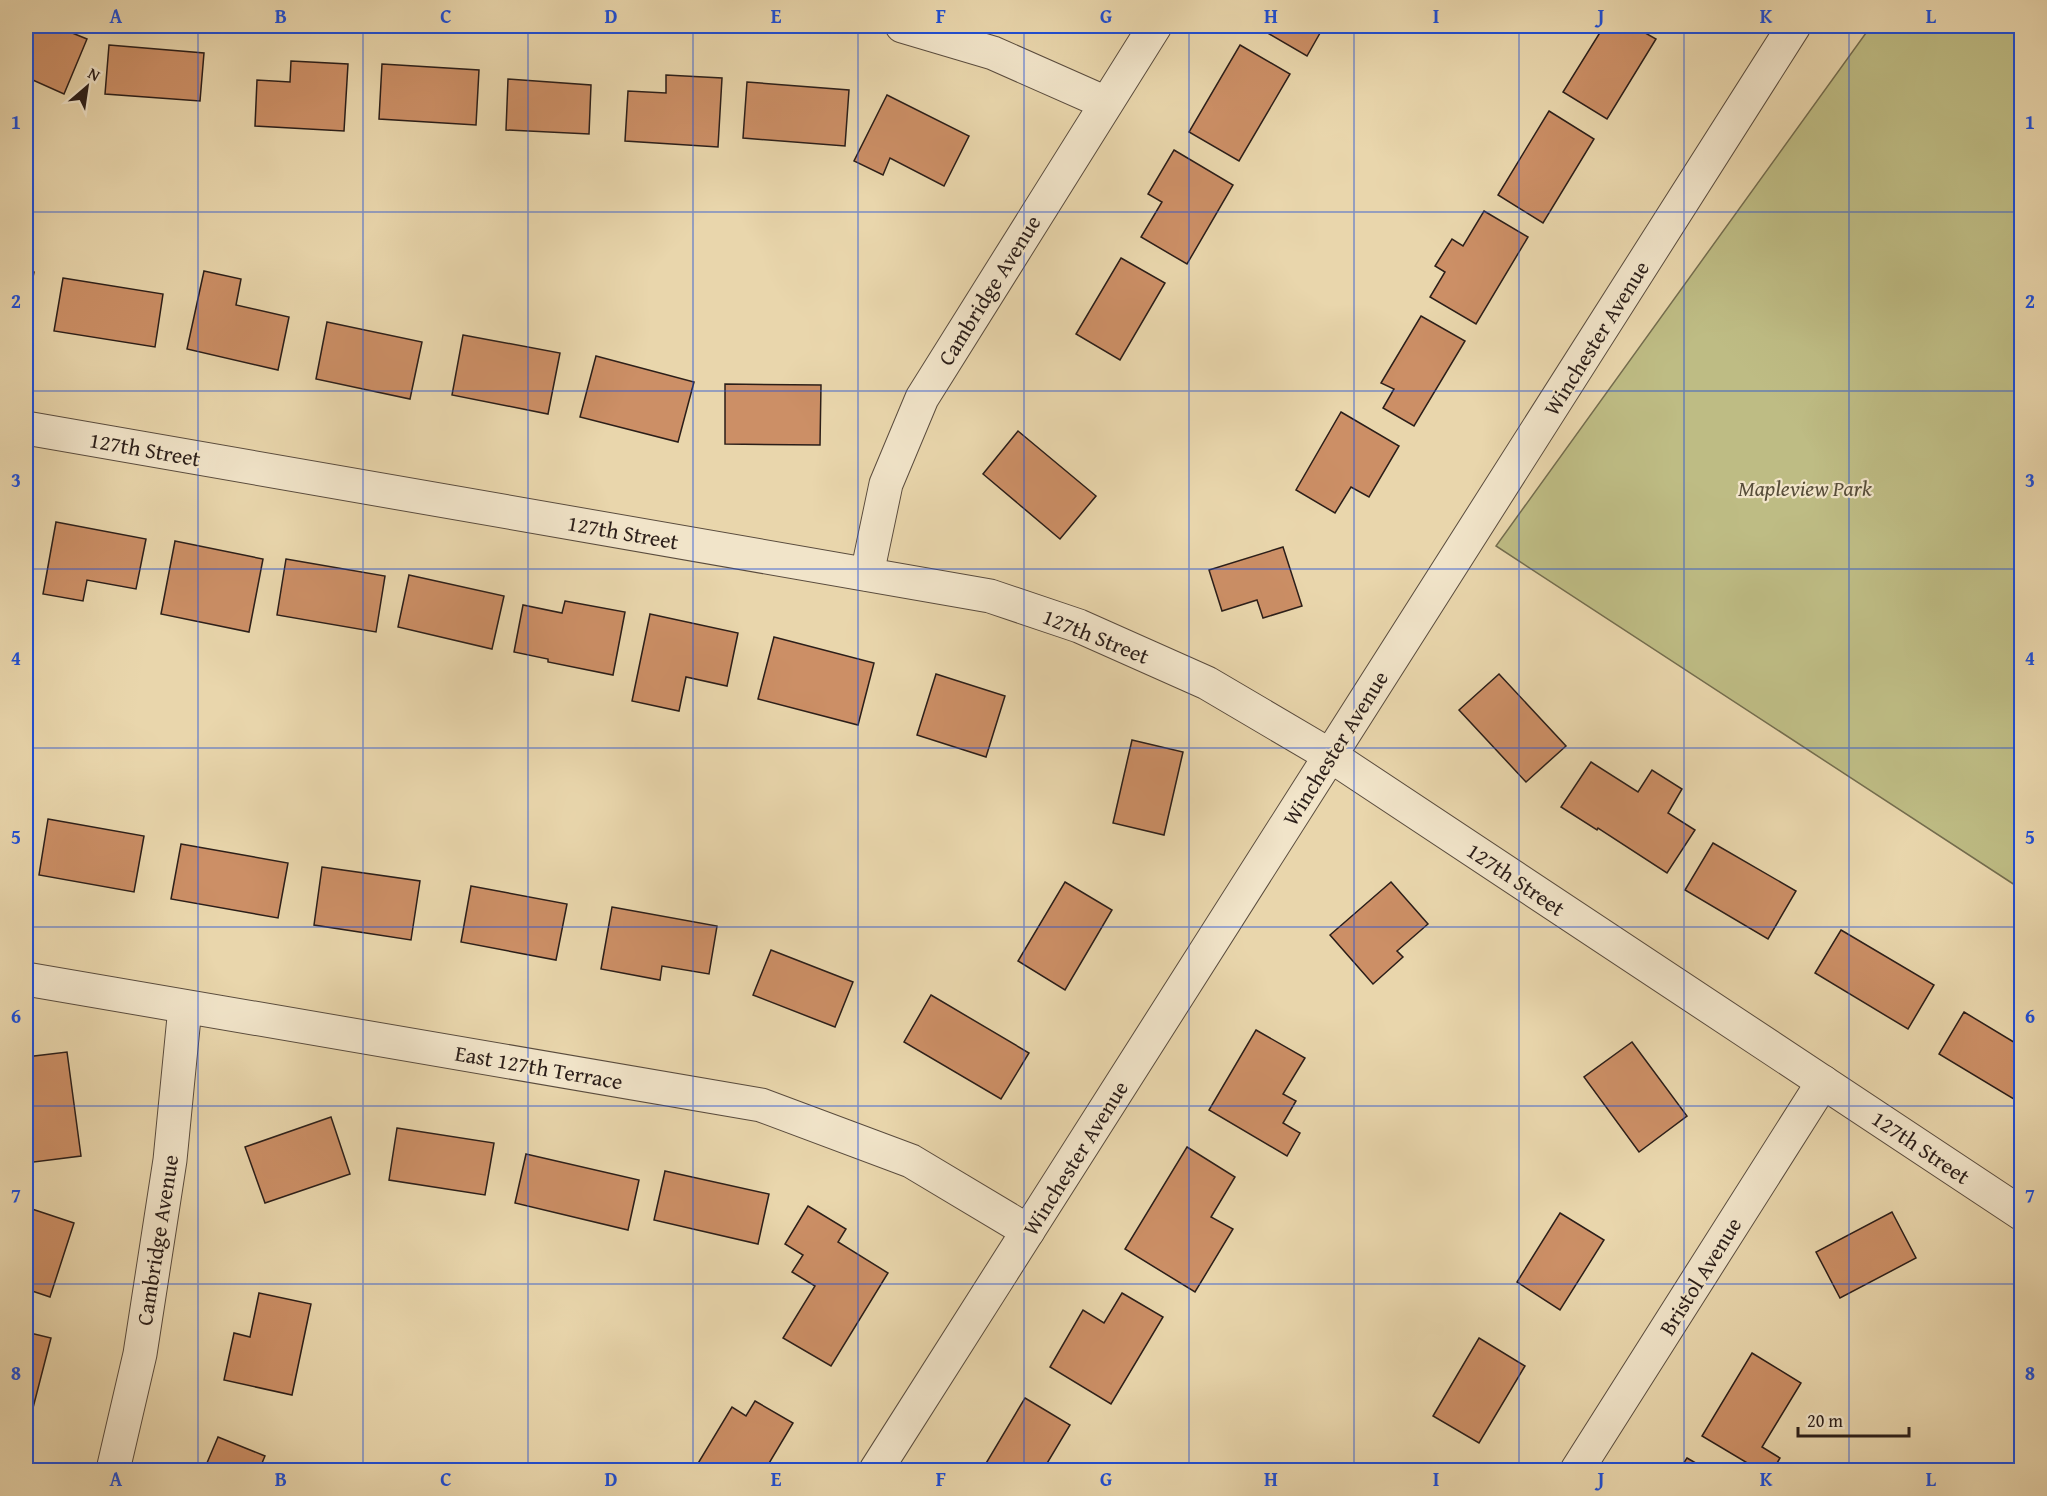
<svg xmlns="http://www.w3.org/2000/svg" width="2047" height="1496" viewBox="0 0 2047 1496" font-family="'Gentium Book Plus',serif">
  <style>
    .green { fill: #bebc84; stroke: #746d4e; stroke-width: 1.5 }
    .building { fill: #cc8f66; stroke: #2b1e19; stroke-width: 1.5 }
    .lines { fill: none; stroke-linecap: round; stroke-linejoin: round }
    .minor-casing { stroke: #5a4c3e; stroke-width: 35 }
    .minor { stroke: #f1e4c9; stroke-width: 33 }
    .grid { fill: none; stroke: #1d4ed8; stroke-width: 1.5; stroke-opacity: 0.55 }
    .labels { text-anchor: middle; stroke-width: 4.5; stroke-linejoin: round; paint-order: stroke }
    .street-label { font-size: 22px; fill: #2b1e19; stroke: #f1e4c9 }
    .park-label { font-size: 22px; font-style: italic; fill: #574d39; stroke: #f1e4c9 }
    .neatline { fill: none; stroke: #1d4ed8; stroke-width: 2 }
    .grid-label { font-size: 20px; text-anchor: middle; font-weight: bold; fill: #1d4ed8 }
  </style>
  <rect width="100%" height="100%" fill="#e9d6ac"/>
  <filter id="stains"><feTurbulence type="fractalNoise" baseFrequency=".00333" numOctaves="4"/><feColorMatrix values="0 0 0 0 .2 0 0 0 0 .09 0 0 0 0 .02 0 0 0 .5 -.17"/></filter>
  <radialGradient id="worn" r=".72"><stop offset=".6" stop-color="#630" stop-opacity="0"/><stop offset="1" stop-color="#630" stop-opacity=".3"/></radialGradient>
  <!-- green -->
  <path class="green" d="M1871 26H2021V889L1496 546Z"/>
  <!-- building -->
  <g class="building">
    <path d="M26 26H55L87 39 64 94 26 77Z"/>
    <path d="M1260 26H1324L1307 56 1259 28Z"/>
    <path d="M1604 26H1633L1656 39 1607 119 1563 92Z"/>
    <path d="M109 45 204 53 200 101 105 94Z"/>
    <path d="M1240 45 1290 74 1239 161 1189 132Z"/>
    <path d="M291 61 348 64 344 131 255 126 257 80 290 82Z"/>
    <path d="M382 64 479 70 476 125 379 119Z"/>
    <path d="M666 75 722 78 718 147 625 141 628 91 666 93Z"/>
    <path d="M508 79 591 85 589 134 506 130Z"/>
    <path d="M747 82 849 90 845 146 743 138Z"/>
    <path d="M887 95 969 136 944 186 890 158 883 175 854 161Z"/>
    <path d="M1549 111 1594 139 1543 223 1498 195Z"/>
    <path d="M1174 150 1233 185 1187 264 1141 237 1162 202 1148 194Z"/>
    <path d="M1484 211 1528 237 1476 324 1430 297 1445 272 1435 266 1452 239 1463 246Z"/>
    <path d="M1121 258 1165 283 1120 360 1076 334Z"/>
    <path d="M26 270 34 272 26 313Z"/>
    <path d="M204 271 241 279 236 305 289 317 278 370 187 349Z"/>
    <path d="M63 278 163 294 155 347 54 331Z"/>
    <path d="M1421 316 1465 341 1414 426 1383 408 1394 389 1381 383Z"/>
    <path d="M327 322 422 342 410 399 316 379Z"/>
    <path d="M463 335 560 353 548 414 452 395Z"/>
    <path d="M596 356 694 382 678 442 580 417Z"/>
    <path d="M725 384 821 385 820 445 725 444Z"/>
    <path d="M1341 412 1399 446 1369 497 1351 487 1335 513 1296 490Z"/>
    <path d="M1018 431 1096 496 1060 539 983 474Z"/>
    <path d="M56 522 146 539 136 589 87 580 83 601 43 594Z"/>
    <path d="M175 541 263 559 249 632 161 614Z"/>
    <path d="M1283 547 1302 606 1263 618 1257 600 1222 611 1209 570Z"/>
    <path d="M286 559 385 576 376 632 277 615Z"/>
    <path d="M409 575 504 596 492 649 398 627Z"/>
    <path d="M565 601 625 612 613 675 548 662V659L514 652 523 605 562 613Z"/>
    <path d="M650 614 738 633 727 686 686 677 679 711 632 701Z"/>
    <path d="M774 637 874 663 858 725 758 699Z"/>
    <path d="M936 674 1005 696 986 757 917 735Z"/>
    <path d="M1499 674 1566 746 1526 782 1459 710Z"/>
    <path d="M1132 740 1183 752 1164 835 1113 823Z"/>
    <path d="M1591 762 1638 792 1652 770 1682 789 1668 813 1695 830 1667 873 1598 828 1597 830 1561 807Z"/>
    <path d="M48 819 144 836 134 892 39 875Z"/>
    <path d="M1713 843 1796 891 1768 939 1685 890Z"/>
    <path d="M181 844 288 863 278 918 171 899Z"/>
    <path d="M322 867 420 881 411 940 314 925Z"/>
    <path d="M1065 882 1112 910 1065 990 1018 961Z"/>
    <path d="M1391 882 1428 924 1397 951 1403 957 1373 984 1330 935Z"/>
    <path d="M471 886 567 904 556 960 461 942Z"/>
    <path d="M612 907 717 926 709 974 662 966 660 980 601 969Z"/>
    <path d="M1841 930 1934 985 1908 1029 1815 973Z"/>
    <path d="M771 950 853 982 835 1027 753 995Z"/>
    <path d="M931 995 1029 1053 1001 1099 904 1042Z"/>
    <path d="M1964 1012 2022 1047V1104L1939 1054Z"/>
    <path d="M1256 1030 1305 1058 1283 1094 1296 1101 1283 1123 1300 1133 1287 1156 1209 1110Z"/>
    <path d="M1632 1042 1687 1116 1639 1152 1584 1077Z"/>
    <path d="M67 1052 81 1156 26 1163V1057Z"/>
    <path d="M331 1117 350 1174 265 1203 245 1147Z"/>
    <path d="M397 1128 494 1143 485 1195 389 1180Z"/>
    <path d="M1187 1147 1235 1177 1211 1217 1233 1229 1195 1292 1125 1249Z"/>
    <path d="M526 1154 639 1180 628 1230 515 1203Z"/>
    <path d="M665 1171 769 1194 758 1244 654 1220Z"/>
    <path d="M808 1206 846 1229 838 1242 888 1273 831 1366 783 1338 815 1286 792 1272 803 1255 785 1244Z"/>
    <path d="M26 1207 74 1223 50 1297 26 1289Z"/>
    <path d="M1892 1212 1916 1258 1840 1298 1816 1252Z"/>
    <path d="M1560 1213 1604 1240 1560 1310 1517 1282Z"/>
    <path d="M259 1293 311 1304 292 1395 224 1380 234 1333 250 1337Z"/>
    <path d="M1122 1293 1163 1317 1111 1404 1050 1367 1083 1310 1104 1323Z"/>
    <path d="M26 1332 51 1338 26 1435Z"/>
    <path d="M1479 1338 1525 1366 1479 1443 1433 1416Z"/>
    <path d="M1752 1353 1801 1383 1762 1447 1780 1458 1773 1470H1759L1702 1436Z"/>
    <path d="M1025 1398 1070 1425 1043 1470H982Z"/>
    <path d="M755 1401 793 1423 765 1470H694L732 1407 746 1416Z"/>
    <path d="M218 1437 265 1456 259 1470H204Z"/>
    <path d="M1687 1458 1708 1470H1679Z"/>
  </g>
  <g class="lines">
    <!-- minor casing -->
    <g class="minor-casing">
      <g id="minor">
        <path d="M902 26 993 53 1106 103"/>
        <path d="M26 428 990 596 1079 626 1207 683 1331 756 2022 1214"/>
        <path d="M867 574 886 484 922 398 1155 26"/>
        <path d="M26 979 761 1105 911 1161 1028 1231"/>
        <path d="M113 1470 140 1354 170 1160 185 1007"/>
        <path d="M876 1470 1794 26"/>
        <path d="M1577 1470 1823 1082"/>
      </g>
    </g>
    <!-- minor -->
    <use href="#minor" class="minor"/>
  </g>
  <!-- grid -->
  <path class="grid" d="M198 26V1470M363 26V1470M528 26V1470M693 26V1470M858 26V1470M1024 26V1470M1189 26V1470M1354 26V1470M1519 26V1470M1684 26V1470M1849 26V1470M26 212H2022M26 391H2022M26 569H2022M26 748H2022M26 927H2022M26 1106H2022M26 1284H2022"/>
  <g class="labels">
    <!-- street labels -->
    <g class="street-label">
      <text transform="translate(989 290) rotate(-58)" y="8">Cambridge Avenue</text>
      <text transform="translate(1596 338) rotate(-58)" y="8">Winchester Avenue</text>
      <text transform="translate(145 449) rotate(10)" y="8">127th Street</text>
      <text transform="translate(623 532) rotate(10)" y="8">127th Street</text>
      <text transform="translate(1096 636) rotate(22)" y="8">127th Street</text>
      <text transform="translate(1335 748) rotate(-58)" y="8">Winchester Avenue</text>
      <text transform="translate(1516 879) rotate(34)" y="8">127th Street</text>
      <text transform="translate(539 1067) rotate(10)" y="8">East 127th Terrace</text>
      <text transform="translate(1921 1147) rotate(34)" y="8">127th Street</text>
      <text transform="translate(1075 1158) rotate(-58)" y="8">Winchester Avenue</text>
      <text transform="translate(157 1240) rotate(-81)" y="8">Cambridge Avenue</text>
      <text transform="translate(1700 1276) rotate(-58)" y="8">Bristol Avenue</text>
    </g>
    <!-- park labels -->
    <g class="park-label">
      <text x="1805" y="496">Mapleview Park</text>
    </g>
  </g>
  <!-- margin -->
  <rect width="2047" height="1496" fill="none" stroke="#e9d6ac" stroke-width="66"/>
  <!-- north arrow -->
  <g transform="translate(87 87) rotate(29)" stroke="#f1e4c9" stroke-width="4.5" paint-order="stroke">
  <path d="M0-4.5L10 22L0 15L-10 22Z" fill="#2b1e19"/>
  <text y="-9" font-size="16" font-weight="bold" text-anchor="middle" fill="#2b1e19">N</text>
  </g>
  <!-- scale -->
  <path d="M1798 1427v9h111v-9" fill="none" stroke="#2b1e19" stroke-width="3"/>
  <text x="1807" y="1427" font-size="18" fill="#2b1e19" stroke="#f1e4c9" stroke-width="4.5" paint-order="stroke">20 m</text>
  <rect x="33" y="33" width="1981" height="1430" class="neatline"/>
  <g class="grid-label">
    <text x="116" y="23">A</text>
    <text x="281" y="23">B</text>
    <text x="446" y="23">C</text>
    <text x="611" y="23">D</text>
    <text x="776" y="23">E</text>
    <text x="941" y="23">F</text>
    <text x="1106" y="23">G</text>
    <text x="1271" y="23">H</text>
    <text x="1436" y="23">I</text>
    <text x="1601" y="23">J</text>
    <text x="1766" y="23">K</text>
    <text x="1931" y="23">L</text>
    <text x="16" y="129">1</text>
    <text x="2030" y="129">1</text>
    <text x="16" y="308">2</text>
    <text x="2030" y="308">2</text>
    <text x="16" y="487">3</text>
    <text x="2030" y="487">3</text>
    <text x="16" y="665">4</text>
    <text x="2030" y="665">4</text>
    <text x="16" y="844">5</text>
    <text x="2030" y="844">5</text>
    <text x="16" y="1023">6</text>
    <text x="2030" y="1023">6</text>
    <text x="16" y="1202">7</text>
    <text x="2030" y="1202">7</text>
    <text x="16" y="1380">8</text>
    <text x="2030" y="1380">8</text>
    <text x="116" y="1486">A</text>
    <text x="281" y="1486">B</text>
    <text x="446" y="1486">C</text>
    <text x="611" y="1486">D</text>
    <text x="776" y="1486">E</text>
    <text x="941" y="1486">F</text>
    <text x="1106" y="1486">G</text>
    <text x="1271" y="1486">H</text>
    <text x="1436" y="1486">I</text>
    <text x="1601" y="1486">J</text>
    <text x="1766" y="1486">K</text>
    <text x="1931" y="1486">L</text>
  </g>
  <rect width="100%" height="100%" filter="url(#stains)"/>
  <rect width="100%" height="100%" fill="url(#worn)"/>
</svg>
